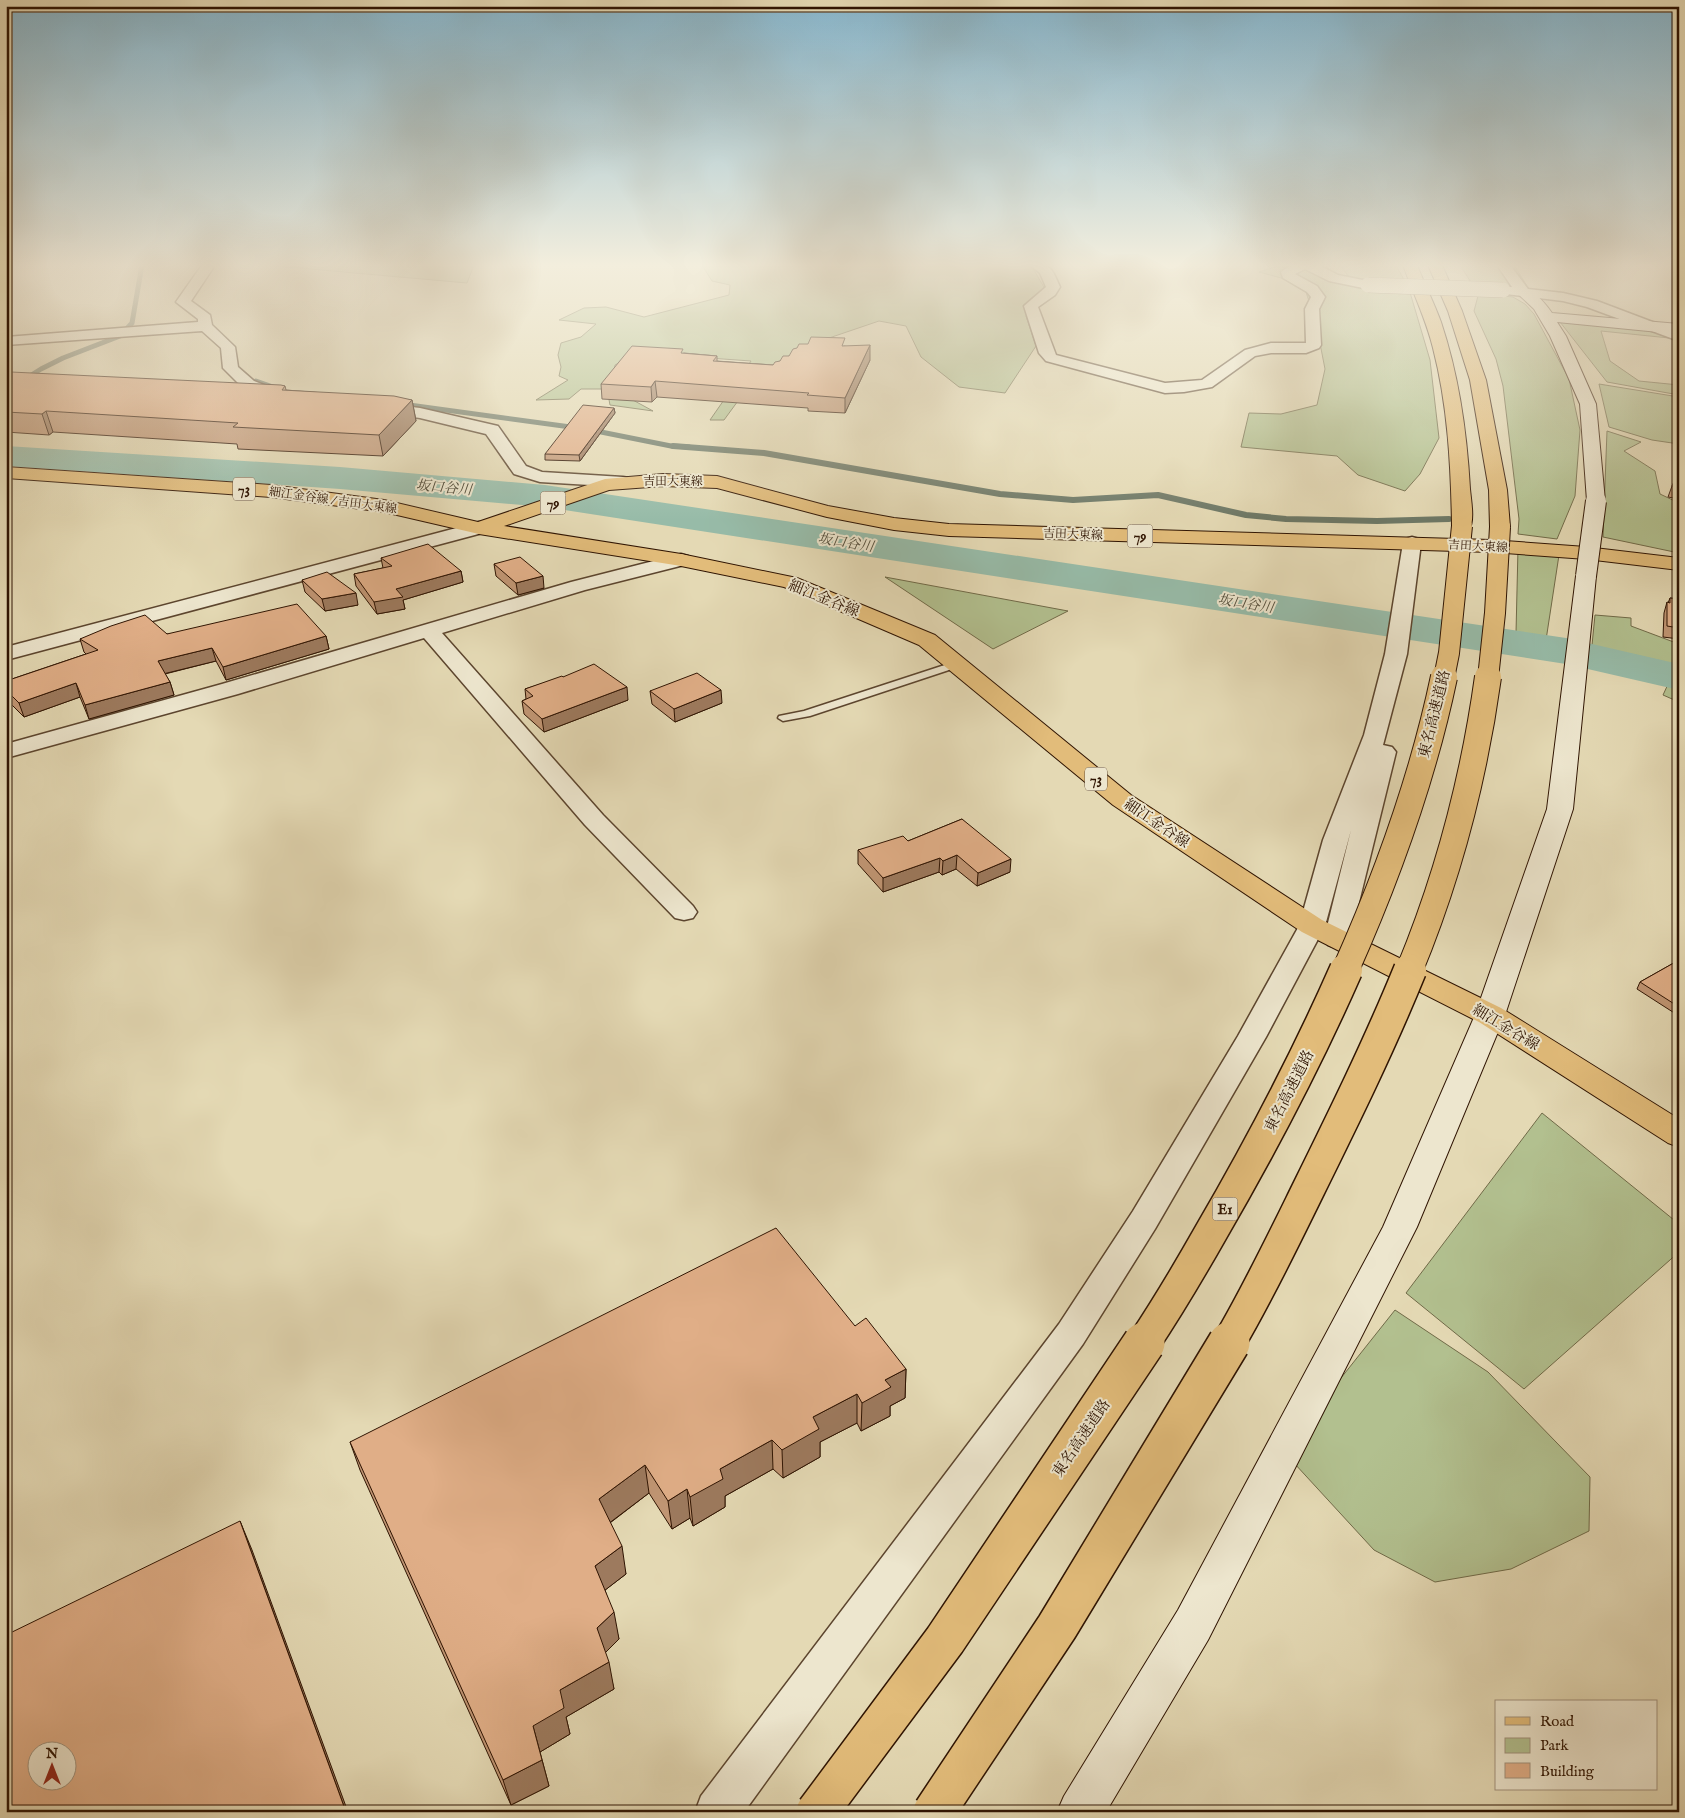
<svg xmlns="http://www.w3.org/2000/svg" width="1685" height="1818" viewBox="0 0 1685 1818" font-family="'IM FELL English','Noto Serif JP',serif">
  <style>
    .green { fill: #b2c08f; stroke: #706a48 }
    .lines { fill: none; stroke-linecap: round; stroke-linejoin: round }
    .stream-far1 { stroke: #6d7866; stroke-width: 5 }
    .stream { stroke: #6d7866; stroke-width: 6 }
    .river { fill: #97bba8; fill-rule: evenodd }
    .lane-casing { stroke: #5c452e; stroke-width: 3 }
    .street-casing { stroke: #5c452e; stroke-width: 3 }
    .secondary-casing { stroke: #2f1402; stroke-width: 2 }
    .primary-casing { stroke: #2f1402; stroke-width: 2 }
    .highway-casing { stroke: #2f1402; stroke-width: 2 }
    .lane { fill: #ede6ce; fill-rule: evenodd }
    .street { fill: #ede6ce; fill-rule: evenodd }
    .secondary { fill: #ede6ce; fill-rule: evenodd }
    .primary { fill: #e2bc7a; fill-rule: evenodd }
    .highway { fill: #e2bc7a; fill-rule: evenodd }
    .street-bridge-casing { stroke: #5c452e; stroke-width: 16; stroke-linecap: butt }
    .secondary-bridge-casing { stroke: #2f1402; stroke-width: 22; stroke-linecap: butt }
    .highway-bridge-far3-casing { stroke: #2f1402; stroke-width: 22; stroke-linecap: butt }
    .highway-bridge-far2-casing { stroke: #2f1402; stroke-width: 28; stroke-linecap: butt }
    .highway-bridge-far1-casing { stroke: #2f1402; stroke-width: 35; stroke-linecap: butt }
    .highway-bridge-casing { stroke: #2f1402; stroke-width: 44; stroke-linecap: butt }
    .street-bridge { stroke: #ede6ce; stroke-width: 15 }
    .secondary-bridge { stroke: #ede6ce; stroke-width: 20 }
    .highway-bridge-far3 { stroke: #e2bc7a; stroke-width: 20 }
    .highway-bridge-far2 { stroke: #e2bc7a; stroke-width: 26 }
    .highway-bridge-far1 { stroke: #e2bc7a; stroke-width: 32 }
    .highway-bridge { stroke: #e2bc7a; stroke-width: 41 }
    .wall { fill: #c19674; stroke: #2f1402 }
    .shaded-wall { fill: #9d7a5e; stroke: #2f1402 }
    .building { fill: #e0ae87; stroke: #2f1402; fill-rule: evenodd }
    .labels { text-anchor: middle; stroke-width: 4; stroke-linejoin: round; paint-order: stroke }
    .far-street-label { font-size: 12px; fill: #2f1402; stroke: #ede6ce }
    .far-water-label { font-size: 14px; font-style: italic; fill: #534e3c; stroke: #ede6ce }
    .shield { fill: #ede6ce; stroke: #68533f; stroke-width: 1 }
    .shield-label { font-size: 14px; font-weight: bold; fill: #2f1402 }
    .street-label { font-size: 15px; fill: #2f1402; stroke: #ede6ce }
  </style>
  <rect width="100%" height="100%" fill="#e4d9b4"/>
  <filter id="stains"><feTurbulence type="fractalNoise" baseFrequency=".004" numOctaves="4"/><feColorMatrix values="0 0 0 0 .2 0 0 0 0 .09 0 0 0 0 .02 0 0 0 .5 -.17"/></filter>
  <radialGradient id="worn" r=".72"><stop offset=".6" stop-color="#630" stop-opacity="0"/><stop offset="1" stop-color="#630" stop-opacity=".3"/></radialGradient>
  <!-- green -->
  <g class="green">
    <path d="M265 265H474L467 283Z"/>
    <path d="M702 265H1031L1045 289 1026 316 1036 346 1005 393 959 387 921 357 906 326 879 321 829 338 746 390 724 420H710L751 361 653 354 630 357 615 365 613 381 631 399 653 411 610 405 607 389H581L569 399 536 400 568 380 559 376 561 367 558 355 561 343 581 337 596 324 559 320 584 308 606 307 644 317 729 295 730 285 712 281Z"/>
    <path d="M1340 265H1396L1409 289 1430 360 1439 438 1420 474 1405 491 1358 475 1337 456 1241 447 1249 413 1281 414 1317 405 1325 369 1316 323 1305 289 1285 279 1259 272 1278 266 1306 270 1352 281Z"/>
    <path d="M1460 265H1514L1527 286 1472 284Z"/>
    <path d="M1494 295 1513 297 1525 304 1534 314 1569 379 1580 430 1575 496 1557 539 1518 534 1519 519 1503 386 1496 359 1474 311 1478 296Z"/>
    <path d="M1569 320 1645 325 1679 339 1601 331 1610 361 1639 381 1679 385V395L1607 382 1560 322Z"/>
    <path d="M1599 384 1679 397V444L1652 440 1609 427Z"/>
    <path d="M1607 431 1641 442 1624 451 1655 471 1660 494 1679 503V553L1603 537Z"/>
    <path d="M1518 548 1559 555 1546 640 1516 633Z"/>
    <path d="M885 577 1068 611 993 649Z"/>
    <path d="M1595 615 1631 618V626L1679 644V702L1663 695 1676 667 1611 657 1592 645Z"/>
    <path d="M1542 1113 1679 1224V1252L1524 1389 1406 1293Z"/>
    <path d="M1395 1310 1488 1372 1590 1477 1589 1531 1511 1569 1435 1582 1374 1550 1283 1451Z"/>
  </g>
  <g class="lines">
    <!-- stream-far1 -->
    <g class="stream-far1">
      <path d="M256 381 273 387"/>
      <path d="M6 391 41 369 63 358 120 336 132 323 142 265"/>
      <path d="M402 404 578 428"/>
      <path d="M591 430 671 446 689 447"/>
    </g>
    <!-- stream -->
    <path class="stream" d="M673 446 764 453 1000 494 1073 500 1158 495 1246 515 1286 519 1377 521 1449 519"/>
    <!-- river -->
    <path class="river" d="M6 446 340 467 545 485 1566 638 1679 664V690L1566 664 545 507 340 489 6 466Z"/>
    <!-- lane casing -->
    <g class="lane-casing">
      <path id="lane" d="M957 661 961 662V666L810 716 783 721 778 718 779 716 804 711Z"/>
    </g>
    <!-- street casing -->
    <g class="street-casing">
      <g id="street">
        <path d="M202 265H215L191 301 210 315 212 325 235 347 238 367 254 381 287 394 289 397 287 400H275L242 387 223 368 221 348 202 331 6 345V337L198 322V319L176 302Z"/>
        <path d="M1030 265C1052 265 1051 267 1060 287L1055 295 1038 307 1056 355 1165 383 1202 380 1245 350 1271 343H1306L1305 309 1311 297 1307 292 1283 278 1281 272 1291 265H1319L1338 275 1373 282 1375 285 1368 289 1329 281 1305 269 1295 274 1317 286 1325 297 1319 309 1321 345 1319 348 1306 353H1271L1255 356 1212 387 1184 392 1165 393 1046 361 1039 353 1024 306 1046 287 1040 273Z"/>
        <path d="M1497 265H1510L1528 289 1563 293 1597 301 1679 332V341L1587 307 1563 301 1498 293 1496 290 1498 287H1512Z"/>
        <path d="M378 403 420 408 498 426 526 466 542 472 623 477 629 478 632 482 629 486 623 487 540 482 514 474 486 434 420 418 372 411 370 408 372 405Z"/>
        <path d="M479 522 486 524 488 528 486 532 6 660V647Z"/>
        <path d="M1412 537 1419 539 1421 543 1407 654 1383 745 1392 747 1396 752 1350 939 1346 945 1337 948 1328 945 1324 939 1351 830 1325 926 1266 1037 1155 1229 1083 1344 744 1812H695L701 1796 1059 1324 1133 1211 1238 1036 1299 926 1323 840 1364 735 1385 654 1403 543 1405 539Z"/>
        <path d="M681 554 688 556 691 560 688 564 585 590 442 633 603 815 693 906 697 912 693 918 684 920 675 918 585 825 424 638 238 694 6 758V744L222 684 571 582Z"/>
      </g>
    </g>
    <!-- secondary casing -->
    <g class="secondary-casing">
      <g id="secondary">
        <path d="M1523 288C1535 291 1545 303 1552 313L1679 324V334L1557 322 1566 336 1596 404 1605 501 1603 505 1596 507 1589 505 1587 501 1580 404 1550 336 1534 309 1516 292 1518 289Z"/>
        <path d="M1586 570 1593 572 1596 576 1573 809 1505 1015 1417 1227 1208 1640 1106 1812H1057L1064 1796 1178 1610 1383 1227 1475 1015 1547 809 1576 576 1579 572Z"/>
      </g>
    </g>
    <!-- primary casing -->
    <g class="primary-casing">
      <path id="primary" d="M6 467 271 485 384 500 478 522 605 479 663 474 717 476 828 506 894 518 949 524 1491 540 1586 547 1679 558V570L1586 559 1491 552 949 536 894 530 827 517 717 488 663 486 609 490 504 526 681 554 797 578 935 635 1131 795 1322 920 1501 1008 1679 1119V1147L1668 1143 1479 1022 1302 932 1113 805 919 645 784 587 681 566 479 534 384 512 271 497 6 478Z"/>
    </g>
    <!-- highway casing -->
    <g class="highway-casing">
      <g id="highway">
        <path d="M1403 265H1417C1425 285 1434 303 1441 322 1459 376 1467 433 1470 489 1471 500 1475 521 1469 530L1462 532 1455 530 1452 526C1451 466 1448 406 1433 348 1426 319 1413 293 1403 265Z"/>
        <path d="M1428 265H1442L1462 311 1486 380 1507 490 1510 527 1507 531 1500 533 1493 531 1490 527 1489 490 1470 380 1448 311Z"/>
      </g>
    </g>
    <!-- lane -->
    <use href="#lane" class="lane"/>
    <!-- street -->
    <use href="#street" class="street"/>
    <!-- secondary -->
    <use href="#secondary" class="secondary"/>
    <!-- primary -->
    <use href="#primary" class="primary"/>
    <!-- highway -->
    <use href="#highway" class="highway"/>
    <!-- street-bridge casing -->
    <g class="street-bridge-casing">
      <path id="street-bridge" d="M1368 285 1503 290"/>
    </g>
    <!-- secondary-bridge casing -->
    <g class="secondary-bridge-casing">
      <path id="secondary-bridge" d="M1586 576 1596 501"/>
    </g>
    <!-- highway-bridge-far3 casing -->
    <g class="highway-bridge-far3-casing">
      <g id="highway-bridge-far3">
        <path d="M1444 678 1449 653 1462 526"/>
        <path d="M1488 678 1495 613 1500 527"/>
      </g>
    </g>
    <!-- highway-bridge-far2 casing -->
    <g class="highway-bridge-far2-casing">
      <g id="highway-bridge-far2">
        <path d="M1345 971C1387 877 1423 777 1444 677"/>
        <path d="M1409 971C1448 877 1474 778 1488 677"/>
      </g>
    </g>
    <!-- highway-bridge-far1 casing -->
    <g class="highway-bridge-far1-casing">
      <g id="highway-bridge-far1">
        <path d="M1143 1344C1167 1308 1189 1271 1210 1234 1260 1148 1306 1061 1346 970"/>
        <path d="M1228 1344C1257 1295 1282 1243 1307 1192 1343 1119 1379 1046 1410 970"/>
      </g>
    </g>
    <!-- highway-bridge casing -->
    <g class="highway-bridge-casing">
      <g id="highway-bridge">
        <path d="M817 1812 945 1640 1144 1343"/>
        <path d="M934 1812 1057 1627 1229 1343"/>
      </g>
    </g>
    <!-- street-bridge -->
    <use href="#street-bridge" class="street-bridge"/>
    <!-- secondary-bridge -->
    <use href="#secondary-bridge" class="secondary-bridge"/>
    <!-- highway-bridge-far3 -->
    <use href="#highway-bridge-far3" class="highway-bridge-far3"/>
    <!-- highway-bridge-far2 -->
    <use href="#highway-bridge-far2" class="highway-bridge-far2"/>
    <!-- highway-bridge-far1 -->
    <use href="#highway-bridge-far1" class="highway-bridge-far1"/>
    <!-- highway-bridge -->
    <use href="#highway-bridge" class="highway-bridge"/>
  </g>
  <!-- wall -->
  <g class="wall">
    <path d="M845 346 870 360 845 413 808 411V408L657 397 652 402 602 399 601 384 684 353 717 356V361L773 365 789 356Z"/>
    <path d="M6 376 285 386 286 390 412 400 416 421 383 456 238 449 237 444 53 432 49 435 6 432Z"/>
    <path d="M614 408 615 413 580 461 545 460V454Z"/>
    <path d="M1679 472V499L1668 497 1672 486Z"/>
    <path d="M381 558 461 571 463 582 403 600 405 609 377 614 356 586 354 574 383 568Z"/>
    <path d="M494 564 544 588 518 595 496 576Z"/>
    <path d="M302 580 358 605 325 611 305 592Z"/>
    <path d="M1670 598 1679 599V639L1663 637 1664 613 1667 602 1668 603Z"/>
    <path d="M167 634 326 636 329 649 226 680 216 661 165 674 170 682 174 695 89 719 80 697 24 717 6 699V681L86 654 84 652 80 639Z"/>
    <path d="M563 677 628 700 544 732 524 714 522 701 526 699 525 689Z"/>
    <path d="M650 691 722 703 675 722 652 704Z"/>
    <path d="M962 819 1010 872 977 886 956 869 942 875 939 872 883 892 858 864V850L908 841Z"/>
    <path d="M1679 960V1016L1637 989 1640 982Z"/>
    <path d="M855 1326 906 1369 905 1398 890 1406V1416L861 1431 857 1423 820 1442V1457L783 1478 773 1469 725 1496V1507L693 1526 690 1518 672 1529 649 1493 610 1523 626 1574 605 1590 619 1639 605 1653 614 1689 566 1717 570 1734 540 1752 549 1786 511 1805 360 1470 350 1442Z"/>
  </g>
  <!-- shaded-wall -->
  <g class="shaded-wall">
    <path d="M870 345V360L845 413V398Z"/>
    <path d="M655 381 657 397 652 402 651 387Z"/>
    <path d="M412 400 416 421 383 456 379 435Z"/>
    <path d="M614 408 615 413 580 461 579 455Z"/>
    <path d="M46 411 53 432 49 435 42 414Z"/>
    <path d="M461 571 463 582 403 600 405 609 377 614 374 602 396 589Z"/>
    <path d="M543 576 544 588 518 595 516 583Z"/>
    <path d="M356 593 358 605 325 611 322 599Z"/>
    <path d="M326 636 329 649 226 680 223 667Z"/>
    <path d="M212 648 216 661 163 674 158 661Z"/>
    <path d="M170 682 174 695 89 719 85 705Z"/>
    <path d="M76 683 80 697 24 717 19 703Z"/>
    <path d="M627 687 628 700 544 732 542 719Z"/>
    <path d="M721 690 722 703 675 722 674 709Z"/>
    <path d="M957 855 956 869 942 875 943 861Z"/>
    <path d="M940 858 939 872 883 892V878Z"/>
    <path d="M1011 859 1010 872 977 886 978 873Z"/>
    <path d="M906 1369 905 1398 890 1406V1416L861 1431 862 1403 885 1380Z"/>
    <path d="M857 1394V1423L820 1442V1457L783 1478 782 1450 813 1417Z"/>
    <path d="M772 1440 773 1469 725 1496V1507L693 1526 690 1497 720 1469Z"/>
    <path d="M645 1465 649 1493 604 1527 599 1499Z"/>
    <path d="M687 1489 690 1518 672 1529 668 1501Z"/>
    <path d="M240 1521 252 1550 348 1812H346Z"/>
    <path d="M622 1546 626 1574 600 1594 595 1566Z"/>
    <path d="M614 1612 619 1639 602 1656 597 1628Z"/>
    <path d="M609 1662 614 1689 566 1717 570 1734 540 1752 533 1726 560 1690Z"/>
    <path d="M542 1760 549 1786 511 1805 503 1780Z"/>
  </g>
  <!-- building -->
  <g class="building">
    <path d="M811 337 845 338 842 346 870 345 845 398 807 395 809 393 655 381 651 387 601 384 632 346 683 349 681 353 717 356 713 361 773 365 775 362 780 361 783 356H789L793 349 797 348 799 344H808Z"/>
    <path d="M11 372 281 385 285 386 282 390 394 396 412 400 379 435 233 427 238 423 46 411 42 414 6 412V376Z"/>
    <path d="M583 405 614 408 579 455 545 454Z"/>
    <path d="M1679 472V487L1672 486Z"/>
    <path d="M428 544 461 571 396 589 403 597 374 602 354 574 392 566 381 558Z"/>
    <path d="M520 557 543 576 516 583 494 564Z"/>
    <path d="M327 572 356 593 322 599 302 580Z"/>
    <path d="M1670 598 1679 599V628L1667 626V602L1670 603Z"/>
    <path d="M297 604 326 636 223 667 212 648 158 661 170 682 85 705 76 683 19 703 6 690V681L98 650 80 639 111 626 145 615 167 634Z"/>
    <path d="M594 664 627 687 542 719 522 701 533 696 525 689 562 676 563 677Z"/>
    <path d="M697 673 721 690 674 709 650 691Z"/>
    <path d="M962 819 1011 859 978 873 957 855 943 861 940 858 883 878 858 850 903 836 908 841Z"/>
    <path d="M1679 960V1007L1640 982Z"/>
    <path d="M776 1228 855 1326 866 1318 906 1369 885 1380 891 1387 862 1403 857 1394 813 1417 819 1429 782 1450 772 1440 720 1469 723 1479 690 1497 687 1489 668 1501 645 1465 599 1499 622 1546 595 1566 614 1612 597 1628 609 1662 560 1690 564 1708 533 1726 542 1760 503 1780 350 1442Z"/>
    <path d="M240 1521 346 1812H6V1635ZM38 1750H68V1780H38Z"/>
  </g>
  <!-- sky -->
  <linearGradient id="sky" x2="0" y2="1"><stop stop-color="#87b7ce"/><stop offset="0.51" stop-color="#f3eedd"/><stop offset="1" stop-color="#f3eedd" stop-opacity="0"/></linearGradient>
  <rect width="1685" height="520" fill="url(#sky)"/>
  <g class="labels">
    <!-- far-street labels -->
    <g class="far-street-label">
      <text x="673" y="485">吉田大東線</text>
      <text transform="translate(333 500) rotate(8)" y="4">細江金谷線 / 吉田大東線</text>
      <text transform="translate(1073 534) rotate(2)" y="4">吉田大東線</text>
      <text transform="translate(1478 546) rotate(3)" y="4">吉田大東線</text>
    </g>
    <!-- far-water labels -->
    <g class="far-water-label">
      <text transform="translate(444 487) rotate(5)" y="5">坂口谷川</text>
      <text transform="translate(846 542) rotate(9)" y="5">坂口谷川</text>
      <text transform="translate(1246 603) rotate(9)" y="5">坂口谷川</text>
    </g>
    <!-- shield labels -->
    <g class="shield">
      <rect x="233" y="477.5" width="22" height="23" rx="4"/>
      <rect x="540.5" y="491.5" width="25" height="23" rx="4"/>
      <rect x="1127.5" y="524.5" width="25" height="23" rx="4"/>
      <rect x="1085" y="767.5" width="22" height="23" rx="4"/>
      <rect x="1212.5" y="1197.5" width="25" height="23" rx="4"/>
    </g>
    <g class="shield-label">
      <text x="244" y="494">73</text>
      <text x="553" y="508">79</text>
      <text x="1140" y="541">79</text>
      <text x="1096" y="784">73</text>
      <text x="1225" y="1214">E1</text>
    </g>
    <!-- street labels -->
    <g class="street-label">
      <text transform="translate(824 598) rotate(22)" y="5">細江金谷線</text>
      <text transform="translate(1434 714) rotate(-76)" y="5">東名高速道路</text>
      <text transform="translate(1157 823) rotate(34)" y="5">細江金谷線</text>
      <text transform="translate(1506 1027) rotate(31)" y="5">細江金谷線</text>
      <text transform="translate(1289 1091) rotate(-63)" y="5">東名高速道路</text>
      <text transform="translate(1081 1438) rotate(-56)" y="5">東名高速道路</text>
    </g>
  </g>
  <!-- margin -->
  <rect width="1685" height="1818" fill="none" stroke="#e4d9b4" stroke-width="25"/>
  <rect x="8" y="8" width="1670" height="1803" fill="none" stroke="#2f1402" stroke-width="2.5"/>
  <rect x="12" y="12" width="1660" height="1793" fill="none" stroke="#2f1402"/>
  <!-- legend -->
  <rect x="1495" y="1700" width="162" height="90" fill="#ede6ce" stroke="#a1927c"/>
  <rect x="1505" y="1717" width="25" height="8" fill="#e2bc7a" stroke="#a1927c"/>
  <text x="1540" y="1726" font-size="15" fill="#2f1402">Road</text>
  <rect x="1505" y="1738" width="25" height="15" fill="#b2c08f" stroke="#a1927c"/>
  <text x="1540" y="1750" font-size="15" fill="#2f1402">Park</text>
  <rect x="1505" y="1763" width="25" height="15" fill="#e0ae87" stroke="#a1927c"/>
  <text x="1540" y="1776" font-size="15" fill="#2f1402">Building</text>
  <!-- north arrow -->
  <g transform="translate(52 1766)"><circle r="24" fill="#ede6ce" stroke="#a1927c"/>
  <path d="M0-4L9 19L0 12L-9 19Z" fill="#8f2418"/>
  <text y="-8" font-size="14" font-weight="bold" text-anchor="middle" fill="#2f1402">N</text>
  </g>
  <rect width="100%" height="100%" filter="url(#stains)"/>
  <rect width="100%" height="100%" fill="url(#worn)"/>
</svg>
